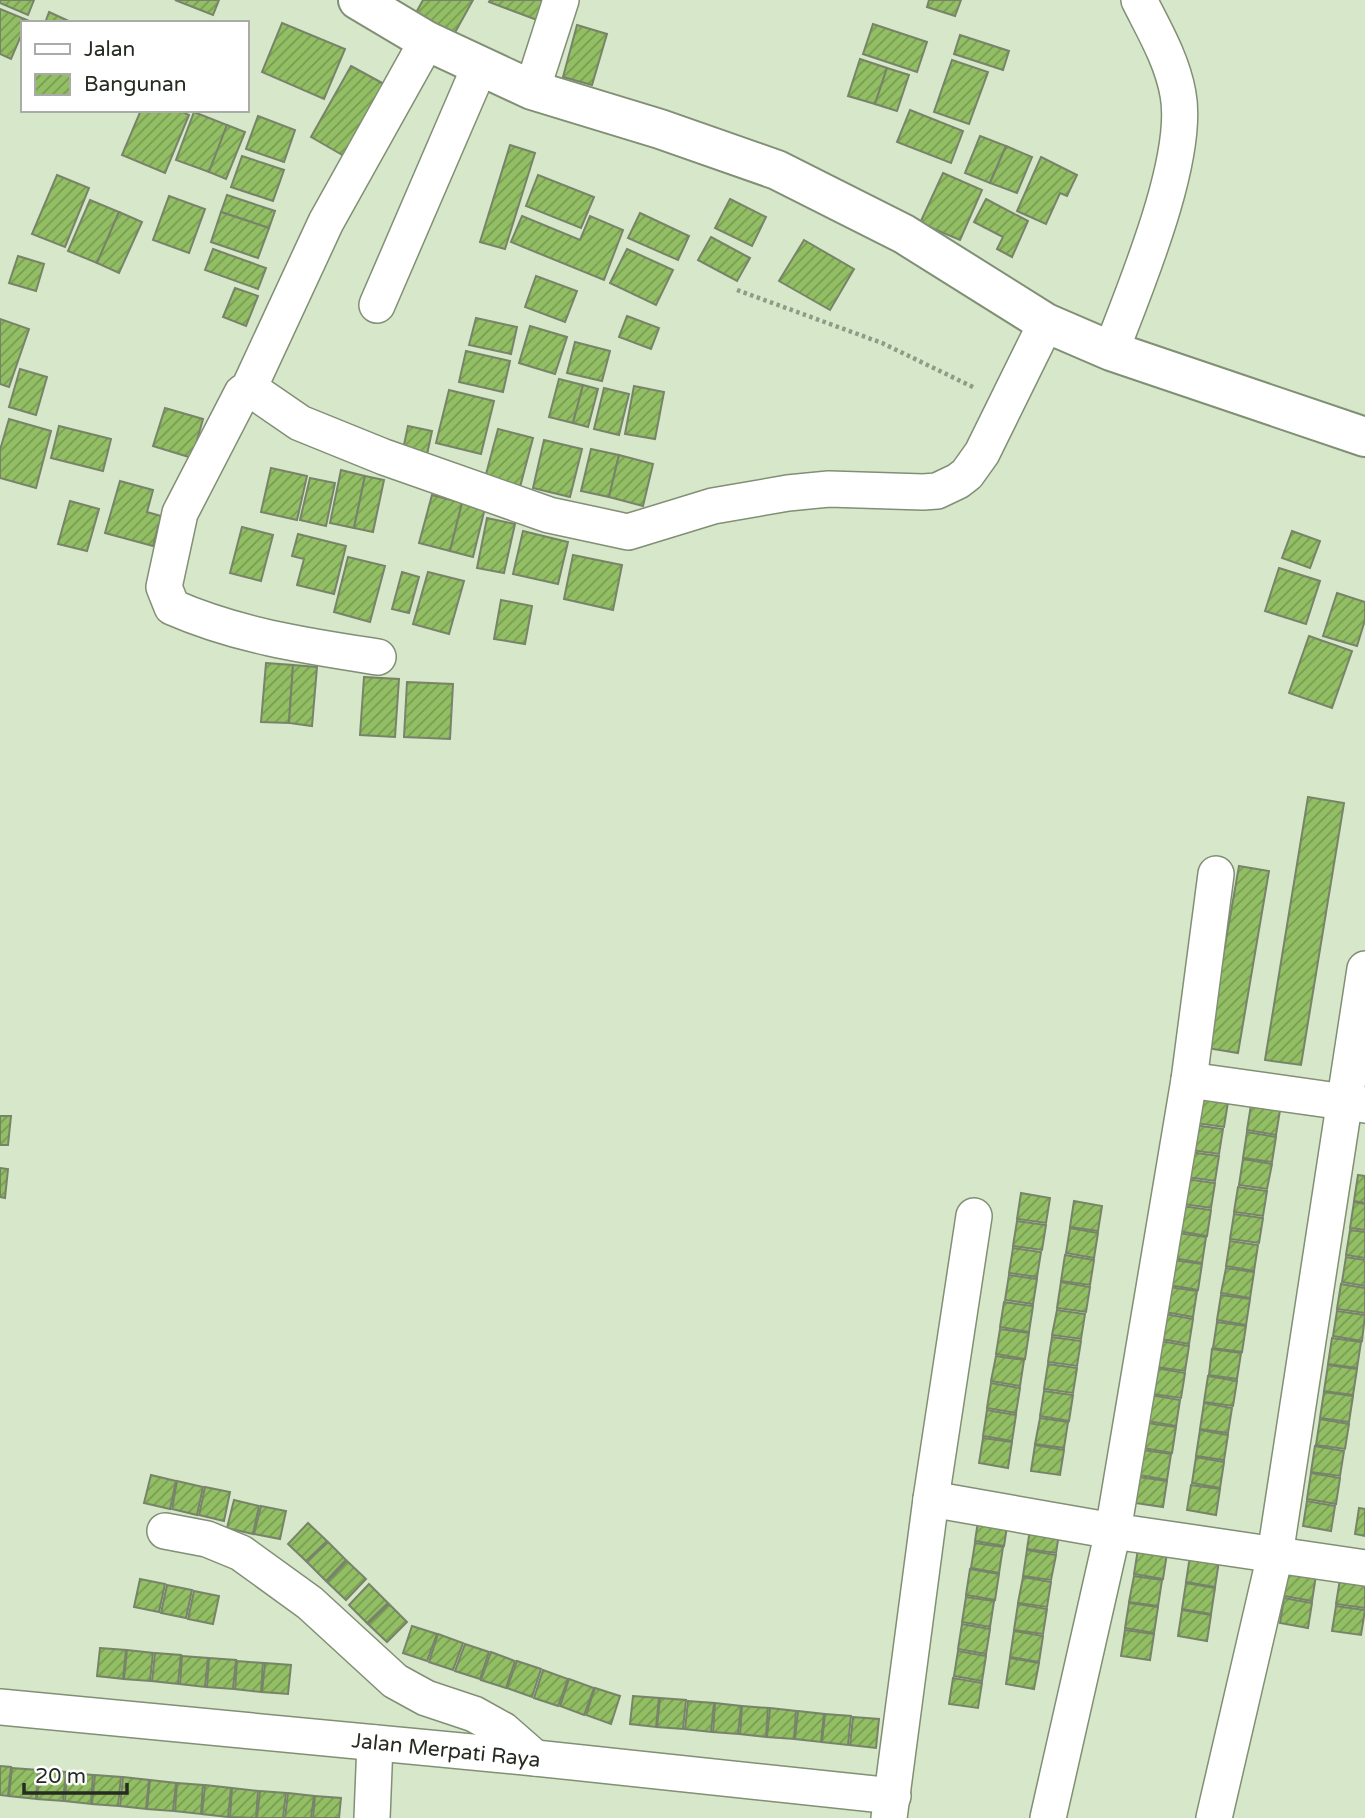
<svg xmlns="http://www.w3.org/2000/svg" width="1365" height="1818" viewBox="0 0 1365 1818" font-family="'Varela Round',sans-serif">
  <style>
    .building { fill: url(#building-hatch); stroke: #77846a; stroke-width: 2 }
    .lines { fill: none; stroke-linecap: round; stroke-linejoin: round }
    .street-casing { stroke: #818f75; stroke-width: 38 }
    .secondary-casing { stroke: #818f75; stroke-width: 42 }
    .path { stroke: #8f9b85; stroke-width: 4.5; stroke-dasharray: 3.5 3.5; stroke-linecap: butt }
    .street { stroke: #fff; stroke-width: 35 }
    .secondary { stroke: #fff; stroke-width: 38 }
    .labels { text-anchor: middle; stroke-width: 5; stroke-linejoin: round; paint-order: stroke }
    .street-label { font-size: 21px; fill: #262c21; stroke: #fff }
  </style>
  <defs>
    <pattern id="building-hatch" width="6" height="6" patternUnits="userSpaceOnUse" patternTransform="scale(1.75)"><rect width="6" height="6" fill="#93bf64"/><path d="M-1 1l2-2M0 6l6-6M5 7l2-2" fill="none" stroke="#789b52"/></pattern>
  </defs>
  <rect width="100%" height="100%" fill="#d7e7c9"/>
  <!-- building -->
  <g class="building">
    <path d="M0 0H34L28 15 0 3Z"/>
    <path d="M175 0H219L213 15Z"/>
    <path d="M423 0H473L452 38 413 18Z"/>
    <path d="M490 0H545L537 20 489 2Z"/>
    <path d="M929 0H961L955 16 927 7Z"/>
    <path d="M0 9 27 20 23 23V31L11 59 0 54Z"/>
    <path d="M49 12 73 23H45Z"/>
    <path d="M282 23 345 49 324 99 262 72Z"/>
    <path d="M873 24 927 42 917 72 863 54Z"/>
    <path d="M577 25 607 34 592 85 563 77Z"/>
    <path d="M960 35 1009 51 1003 70 954 54Z"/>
    <path d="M860 59 887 68 875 104 848 96Z"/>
    <path d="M952 60 988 72 969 124 934 112Z"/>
    <path d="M351 66 384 84 344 156 311 137Z"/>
    <path d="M887 68 909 75 897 111 875 104Z"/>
    <path d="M141 110H178L189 115 165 173 122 155Z"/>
    <path d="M910 110 963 131 951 163 897 142Z"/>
    <path d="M194 112 227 125 209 172 176 160Z"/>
    <path d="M258 116 295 130 284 162 246 149Z"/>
    <path d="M227 125 245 132 226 179 209 172Z"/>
    <path d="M980 136 1006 146 990 183 965 173Z"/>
    <path d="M510 145 535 153 505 249 480 242Z"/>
    <path d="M1006 146 1032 157 1017 193 990 183Z"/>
    <path d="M242 156 284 170 273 201 231 187Z"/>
    <path d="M1041 157 1077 175 1067 196 1060 193 1046 224 1017 211Z"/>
    <path d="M943 173 982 190 960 240 920 223Z"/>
    <path d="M57 175 89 188 65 247 32 234Z"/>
    <path d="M538 175 594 197 581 228 526 206Z"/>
    <path d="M227 195 275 211 269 228 221 212Z"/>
    <path d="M169 196 205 209 189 253 153 240Z"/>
    <path d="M730 199 766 217 752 246 715 228Z"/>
    <path d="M986 199 1028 221 1012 257 997 249 1003 237 974 222Z"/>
    <path d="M90 200 119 212 97 263 68 251Z"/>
    <path d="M119 212 142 222 119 273 97 263Z"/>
    <path d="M221 212 269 228 258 258 211 242Z"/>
    <path d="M640 213 689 236 678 260 628 238Z"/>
    <path d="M522 216 580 240 590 216 623 230 604 280 511 242Z"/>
    <path d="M711 237 750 258 737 281 698 260Z"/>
    <path d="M804 240 854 269 830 310 779 281Z"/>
    <path d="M213 249 266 268 258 289 205 270Z"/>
    <path d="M627 249 673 270 656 305 610 283Z"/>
    <path d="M18 256 44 264 36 291 9 283Z"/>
    <path d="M536 276 577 291 565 322 525 307Z"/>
    <path d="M235 288 258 296 246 326 223 317Z"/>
    <path d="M627 316 659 328 651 349 619 337Z"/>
    <path d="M476 318 517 327 511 354 469 345Z"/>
    <path d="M0 319 29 329 9 387 0 384Z"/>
    <path d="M530 326 567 337 555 374 519 363Z"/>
    <path d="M575 342 610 351 602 381 567 373Z"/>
    <path d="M466 351 510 361 503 392 459 382Z"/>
    <path d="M20 369 47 377 36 415 9 407Z"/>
    <path d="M559 379 583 385 573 423 549 417Z"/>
    <path d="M583 385 598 389 588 427 573 423Z"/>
    <path d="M634 386 664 392 655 439 625 434Z"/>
    <path d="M604 388 629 394 619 435 594 429Z"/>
    <path d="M449 390 494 401 481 454 436 443Z"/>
    <path d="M165 408 203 419 192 458 153 446Z"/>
    <path d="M9 419 51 431 36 488 0 478V450Z"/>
    <path d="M59 426 111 439 103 471 51 458Z"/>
    <path d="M408 426 432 431 425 464 401 459Z"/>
    <path d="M498 429 533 438 520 487 485 478Z"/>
    <path d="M544 440 582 449 570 497 533 488Z"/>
    <path d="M591 449 619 455 609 497 581 491Z"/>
    <path d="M619 455 653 464 643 506 609 497Z"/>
    <path d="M271 468 307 476 297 520 261 512Z"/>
    <path d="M341 470 365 476 354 528 330 523Z"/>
    <path d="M365 476 384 480 373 532 354 528Z"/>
    <path d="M310 478 335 483 326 526 300 520Z"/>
    <path d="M120 481 153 490 147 512 161 516 153 546 105 533Z"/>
    <path d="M432 495 462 503 450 551 419 543Z"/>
    <path d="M70 501 99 509 87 551 58 544Z"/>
    <path d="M462 503 485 508 473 557 450 551Z"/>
    <path d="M487 518 515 524 504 573 477 568Z"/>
    <path d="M242 527 273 535 261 581 230 573Z"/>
    <path d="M523 531 568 542 558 584 513 574Z"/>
    <path d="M1292 531 1320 541 1310 568 1282 558Z"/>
    <path d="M298 534 346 546 334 594 297 585 304 559 292 556Z"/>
    <path d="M573 555 622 565 613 610 564 599Z"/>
    <path d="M348 557 385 566 370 622 334 612Z"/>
    <path d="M1279 568 1320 581 1306 624 1265 611Z"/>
    <path d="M402 572 419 577 409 613 392 609Z"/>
    <path d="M428 572 464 581 449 634 413 624Z"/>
    <path d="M1337 593 1365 602V620L1357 646 1323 636Z"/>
    <path d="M501 600 532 606 525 644 494 639Z"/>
    <path d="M1309 636 1352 651 1332 708 1289 693Z"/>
    <path d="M266 663 293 665 289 723 261 722Z"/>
    <path d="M293 665 317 667 312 726 289 723Z"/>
    <path d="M364 677 399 679 395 737 360 735Z"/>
    <path d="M407 682 453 684 450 739 404 737Z"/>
    <path d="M1308 797 1344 803 1301 1065 1265 1060Z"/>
    <path d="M1239 866 1269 871 1238 1053 1207 1048Z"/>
    <path d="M1199 1098 1228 1102 1224 1127 1195 1123Z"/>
    <path d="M1251 1105 1280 1110 1276 1135 1247 1130Z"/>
    <path d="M0 1116H11L8 1145H0Z"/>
    <path d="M1194 1125 1223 1129 1219 1154 1190 1150Z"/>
    <path d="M1247 1132 1276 1137 1272 1162 1243 1158Z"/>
    <path d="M1190 1152 1219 1156 1215 1181 1186 1177Z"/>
    <path d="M1243 1159 1272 1164 1267 1189 1239 1185Z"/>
    <path d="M0 1168 8 1169 5 1198 0 1197Z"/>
    <path d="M1358 1175 1365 1176V1203L1354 1201Z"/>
    <path d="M1186 1179 1215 1183 1211 1208 1182 1204Z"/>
    <path d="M1238 1187 1267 1191 1263 1216 1234 1212Z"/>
    <path d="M1021 1193 1050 1198 1046 1223 1017 1219Z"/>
    <path d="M1074 1201 1102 1206 1098 1231 1070 1227Z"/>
    <path d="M1354 1202 1365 1204V1230L1350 1228Z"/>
    <path d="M1182 1206 1211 1210 1207 1236 1178 1231Z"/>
    <path d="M1234 1214 1263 1218 1259 1243 1230 1239Z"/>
    <path d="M1017 1221 1046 1225 1042 1250 1013 1246Z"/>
    <path d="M1070 1228 1098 1233 1094 1258 1066 1253Z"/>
    <path d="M1350 1230 1365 1232V1258L1346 1255Z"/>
    <path d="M1178 1233 1206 1237 1202 1263 1173 1258Z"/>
    <path d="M1230 1241 1258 1245 1254 1271 1226 1266Z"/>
    <path d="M1013 1248 1041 1252 1037 1277 1009 1273Z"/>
    <path d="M1065 1255 1094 1260 1090 1285 1061 1281Z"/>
    <path d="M1346 1257 1365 1260V1286L1342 1282Z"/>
    <path d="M1173 1260 1202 1264 1198 1290 1169 1285Z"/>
    <path d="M1226 1268 1254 1272 1250 1298 1221 1293Z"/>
    <path d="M1009 1275 1037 1279 1033 1304 1005 1300Z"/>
    <path d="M1061 1282 1090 1287 1086 1312 1057 1308Z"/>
    <path d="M1341 1284 1365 1288V1313L1337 1309Z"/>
    <path d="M1169 1287 1197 1291 1193 1317 1165 1312Z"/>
    <path d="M1221 1295 1250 1299 1246 1325 1217 1320Z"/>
    <path d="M1004 1302 1033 1306 1029 1332 1000 1327Z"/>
    <path d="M1057 1310 1085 1314 1081 1339 1052 1335Z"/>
    <path d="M1337 1311 1365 1315 1362 1341 1333 1336Z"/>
    <path d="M1165 1314 1193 1319 1189 1344 1161 1339Z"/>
    <path d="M1217 1322 1246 1326 1242 1352 1213 1348Z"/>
    <path d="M1000 1329 1029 1333 1025 1359 996 1354Z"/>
    <path d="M1052 1337 1081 1341 1077 1366 1048 1362Z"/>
    <path d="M1332 1338 1361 1342 1357 1368 1328 1364Z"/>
    <path d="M1161 1341 1189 1346 1185 1371 1156 1367Z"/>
    <path d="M1212 1349 1241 1353 1237 1379 1209 1375Z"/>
    <path d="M996 1356 1024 1360 1020 1386 991 1381Z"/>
    <path d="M1048 1364 1077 1368 1073 1393 1044 1389Z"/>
    <path d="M1328 1365 1357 1369 1353 1395 1324 1391Z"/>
    <path d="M1156 1368 1185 1373 1181 1398 1152 1394Z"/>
    <path d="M1208 1376 1237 1381 1233 1406 1204 1402Z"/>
    <path d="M991 1383 1020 1388 1016 1413 987 1408Z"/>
    <path d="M1044 1391 1073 1395 1069 1421 1040 1416Z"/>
    <path d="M1324 1392 1353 1396 1349 1422 1320 1418Z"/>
    <path d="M1151 1395 1180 1400 1176 1426 1147 1421Z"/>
    <path d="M1204 1403 1232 1408 1228 1433 1200 1429Z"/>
    <path d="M987 1410 1016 1415 1012 1441 983 1436Z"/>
    <path d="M1040 1418 1068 1422 1064 1448 1035 1444Z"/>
    <path d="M1320 1419 1349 1424 1345 1449 1316 1445Z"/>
    <path d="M1147 1423 1176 1427 1172 1453 1143 1448Z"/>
    <path d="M1200 1430 1228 1435 1224 1460 1196 1456Z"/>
    <path d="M983 1438 1012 1442 1008 1468 979 1463Z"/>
    <path d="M1035 1445 1064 1450 1060 1475 1031 1471Z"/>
    <path d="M1315 1446 1344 1451 1340 1476 1311 1472Z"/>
    <path d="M1143 1450 1171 1454 1167 1480 1139 1475Z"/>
    <path d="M1196 1457 1224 1462 1220 1488 1192 1483Z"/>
    <path d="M1311 1473 1340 1478 1336 1504 1307 1499Z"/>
    <path d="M151 1475 176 1481 170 1509 144 1503Z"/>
    <path d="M1139 1477 1167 1481 1163 1507 1135 1503Z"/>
    <path d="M177 1481 203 1487 197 1515 172 1509Z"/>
    <path d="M1191 1485 1220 1489 1216 1515 1187 1510Z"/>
    <path d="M205 1487 230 1492 224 1521 199 1515Z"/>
    <path d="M234 1500 259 1506 253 1534 227 1528Z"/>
    <path d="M1307 1501 1335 1506 1331 1531 1303 1526Z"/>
    <path d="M261 1506 286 1511 280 1539 254 1534Z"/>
    <path d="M1359 1508 1365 1509V1536L1355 1534Z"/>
    <path d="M979 1515 1008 1520 1004 1546 975 1541Z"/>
    <path d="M308 1523 327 1541 306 1561 288 1544Z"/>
    <path d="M1031 1523 1060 1528 1056 1553 1027 1549Z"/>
    <path d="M328 1542 346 1560 326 1581 307 1562Z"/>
    <path d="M975 1543 1003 1547 999 1573 971 1568Z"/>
    <path d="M1138 1549 1167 1553 1163 1579 1134 1574Z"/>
    <path d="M1027 1550 1056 1555 1051 1580 1023 1576Z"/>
    <path d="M1190 1556 1219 1561 1215 1587 1186 1582Z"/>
    <path d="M347 1561 366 1579 346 1600 327 1582Z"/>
    <path d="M970 1569 999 1574 995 1600 966 1595Z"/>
    <path d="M1288 1571 1316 1575 1312 1601 1284 1596Z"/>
    <path d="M1134 1576 1162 1580 1158 1606 1129 1602Z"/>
    <path d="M1023 1577 1051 1582 1047 1607 1018 1603Z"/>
    <path d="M140 1579 165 1584 159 1612 134 1607Z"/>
    <path d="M1340 1579 1365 1583V1608L1336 1604Z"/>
    <path d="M1186 1583 1215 1588 1211 1614 1182 1609Z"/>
    <path d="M369 1584 388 1603 367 1623 349 1605Z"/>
    <path d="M167 1585 192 1590 186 1618 161 1613Z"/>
    <path d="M194 1591 219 1596 213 1624 188 1619Z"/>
    <path d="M966 1597 994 1601 990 1627 962 1622Z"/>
    <path d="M1284 1598 1312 1603 1308 1628 1280 1623Z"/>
    <path d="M1129 1603 1158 1607 1154 1633 1125 1628Z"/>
    <path d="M389 1604 407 1622 387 1642 368 1624Z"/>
    <path d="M1018 1604 1047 1609 1043 1634 1014 1630Z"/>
    <path d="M1336 1606 1365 1610 1361 1635 1332 1631Z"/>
    <path d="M1182 1610 1211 1615 1207 1641 1178 1636Z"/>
    <path d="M962 1624 990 1629 986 1654 958 1649Z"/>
    <path d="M412 1626 437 1634 427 1661 403 1653Z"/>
    <path d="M1125 1630 1154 1634 1150 1660 1121 1656Z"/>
    <path d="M1014 1631 1043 1636 1039 1662 1010 1657Z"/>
    <path d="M438 1634 463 1643 453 1670 429 1662Z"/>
    <path d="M465 1644 489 1652 480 1679 455 1671Z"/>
    <path d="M100 1648 126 1650 123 1679 97 1676Z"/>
    <path d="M127 1650 153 1653 150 1681 124 1679Z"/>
    <path d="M958 1651 986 1656 982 1681 954 1676Z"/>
    <path d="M491 1652 515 1661 506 1688 481 1680Z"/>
    <path d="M155 1653 181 1655 178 1684 152 1681Z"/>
    <path d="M182 1656 208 1658 205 1687 180 1684Z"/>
    <path d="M209 1658 236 1660 233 1689 207 1687Z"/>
    <path d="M1010 1658 1039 1663 1034 1689 1006 1684Z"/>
    <path d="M237 1661 263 1663 261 1692 235 1689Z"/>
    <path d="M517 1661 541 1669 532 1697 507 1688Z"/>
    <path d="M265 1663 291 1665 288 1694 262 1692Z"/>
    <path d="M543 1670 568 1679 558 1706 534 1698Z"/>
    <path d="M953 1678 982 1683 978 1708 949 1704Z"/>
    <path d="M569 1679 594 1688 584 1715 560 1706Z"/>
    <path d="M595 1688 620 1696 611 1724 586 1715Z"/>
    <path d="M633 1696 659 1698 656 1727 630 1724Z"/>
    <path d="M660 1698 686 1700 683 1729 657 1727Z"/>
    <path d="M688 1701 714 1703 711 1732 685 1729Z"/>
    <path d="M715 1703 741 1706 738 1734 713 1732Z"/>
    <path d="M742 1706 768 1708 766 1737 740 1734Z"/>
    <path d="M770 1708 796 1711 794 1739 767 1737Z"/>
    <path d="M798 1711 824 1714 821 1742 795 1739Z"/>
    <path d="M825 1714 851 1716 848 1745 822 1742Z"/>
    <path d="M853 1717 879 1719 876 1748 850 1745Z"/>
    <path d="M0 1766 11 1767 8 1796 0 1795Z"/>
    <path d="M12 1768 38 1770 36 1799 9 1796Z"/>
    <path d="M40 1770 66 1772 63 1801 37 1799Z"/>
    <path d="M67 1773 93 1775 91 1804 65 1801Z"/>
    <path d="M95 1775 121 1777 118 1806 92 1804Z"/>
    <path d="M123 1777 149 1780 146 1809 120 1806Z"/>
    <path d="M150 1780 176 1783 173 1811 147 1809Z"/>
    <path d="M177 1783 203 1785 201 1814 175 1811Z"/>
    <path d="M205 1785 231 1788 228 1817 202 1814Z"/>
    <path d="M232 1788 258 1791 256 1818 230 1817Z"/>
    <path d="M260 1791 286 1793 283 1818H257Z"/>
    <path d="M288 1793 314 1796 311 1818H285Z"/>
    <path d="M315 1796 341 1798 339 1818H313Z"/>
  </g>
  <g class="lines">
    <!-- street casing -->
    <g class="street-casing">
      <g id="street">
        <path d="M532 90 561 0"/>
        <path d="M377 305 480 66"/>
        <path d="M1111 351C1135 288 1190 159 1178 94 1172 60 1154 30 1139 0"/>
        <path d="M249 388 300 423 384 457 549 515 628 532 713 506 788 493 829 489 923 492 937 491 958 481 967 474 982 453 1046 323"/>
        <path d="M378 657C307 646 238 636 172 607L164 587 180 513 242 393 249 388 326 222 427 41"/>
        <path d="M1189 1080 1365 1105"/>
        <path d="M974 1216 931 1499 1113 1531 1365 1568"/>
        <path d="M165 1531 207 1539 241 1553 310 1603 395 1681 426 1698 474 1714 503 1730 535 1758"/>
        <path d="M0 1707 535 1758 893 1796"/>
        <path d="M372 1818 375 1743"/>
        <path d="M889 1818 931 1499"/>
        <path d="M1048 1818 1113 1531 1189 1080 1216 874"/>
        <path d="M1214 1818 1275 1555 1365 969"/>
      </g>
    </g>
    <!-- secondary casing -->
    <g class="secondary-casing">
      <path id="secondary" d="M358 0 427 41 532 90 660 129 777 170 904 234 1046 323 1111 351 1365 437"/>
    </g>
    <!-- path -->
    <path class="path" d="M737 290 882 343 975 388"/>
    <!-- street -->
    <use href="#street" class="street"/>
    <!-- secondary -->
    <use href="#secondary" class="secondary"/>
  </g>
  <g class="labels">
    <!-- street labels -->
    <g class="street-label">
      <text transform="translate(446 1750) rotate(6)" y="7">Jalan Merpati Raya</text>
    </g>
  </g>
  <!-- legend -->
  <rect x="21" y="21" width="228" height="91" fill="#ffffff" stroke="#a8aba6" stroke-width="2"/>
  <rect x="35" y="44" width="35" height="10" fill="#ffffff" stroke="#a8aba6" stroke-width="2"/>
  <text x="84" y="56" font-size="21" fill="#262c21">Jalan</text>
  <rect x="35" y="74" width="35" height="21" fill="url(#building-hatch)" stroke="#a8aba6" stroke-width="2"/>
  <text x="84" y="91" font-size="21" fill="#262c21">Bangunan</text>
  <!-- scale -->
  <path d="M24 1783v10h103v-10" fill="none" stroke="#262c21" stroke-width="3.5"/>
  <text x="35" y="1783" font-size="21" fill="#262c21" stroke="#ffffff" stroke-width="5" paint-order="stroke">20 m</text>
</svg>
